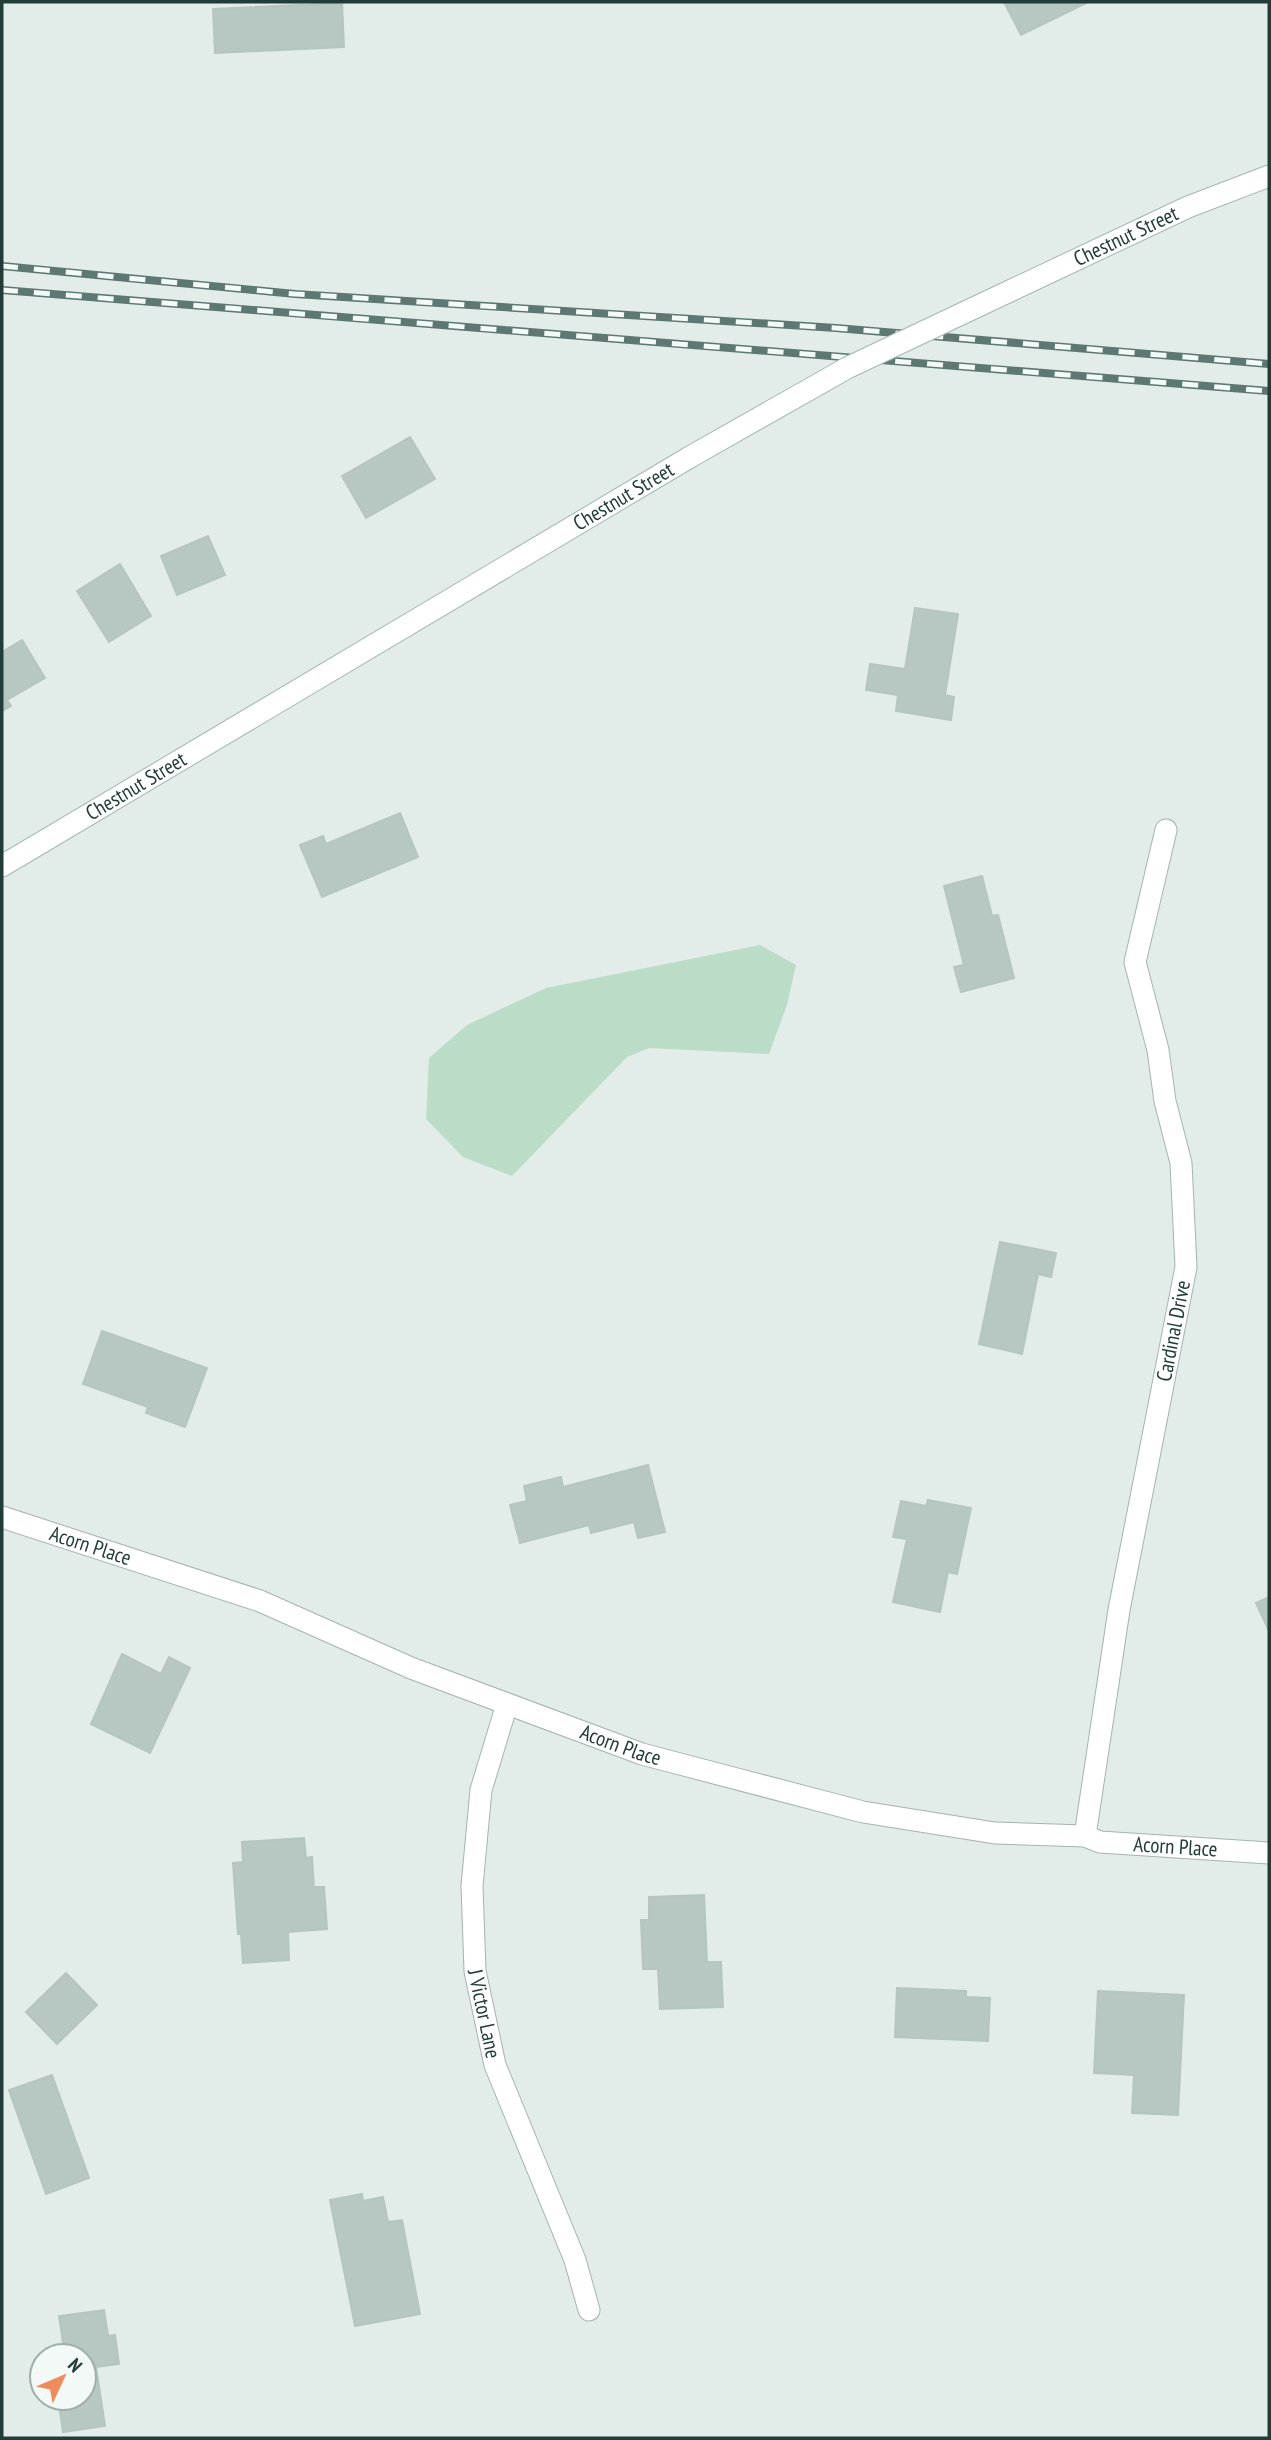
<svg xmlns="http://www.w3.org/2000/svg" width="1271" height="2440" viewBox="0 0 1271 2440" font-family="'PT Sans Narrow',sans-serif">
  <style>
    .green { fill: #bbddc7 }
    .building { fill: #b7c7c1; stroke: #b5c6c0; stroke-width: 2 }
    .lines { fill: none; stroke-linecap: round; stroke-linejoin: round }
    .street-casing { stroke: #a5b4b0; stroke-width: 23 }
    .secondary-casing { stroke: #a1b8b1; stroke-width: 23 }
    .street { stroke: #fff; stroke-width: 21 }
    .secondary { stroke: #fff; stroke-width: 21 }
    .rail-casing { stroke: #5d7873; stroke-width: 8 }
    .rail { stroke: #f3f9f6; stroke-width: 5; stroke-dasharray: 16; stroke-linecap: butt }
    .secondary-bridge-casing { stroke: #a1b8b1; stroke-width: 23; stroke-linecap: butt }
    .secondary-bridge { stroke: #fff; stroke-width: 21 }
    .labels { text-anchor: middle; stroke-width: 6; stroke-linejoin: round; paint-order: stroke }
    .street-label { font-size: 21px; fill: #223d38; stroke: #f3f9f6 }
  </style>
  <rect width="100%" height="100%" fill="#e2ece8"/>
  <!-- green -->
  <path class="green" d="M760 945 796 965 787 1005 769 1054 649 1048 627 1057 512 1176 463 1157 426 1119 429 1058 467 1025 546 988Z"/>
  <!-- building -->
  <g class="building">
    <path d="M1004 2H1088L1021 35Z"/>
    <path d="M342 3 344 47 215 53 213 9Z"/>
    <path d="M410 437 435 479 366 518 342 476Z"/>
    <path d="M208 536 225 575 177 595 161 556Z"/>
    <path d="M120 564 151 616 109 642 77 591Z"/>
    <path d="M915 608 958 614 945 695 954 697 951 720 896 711 898 695 866 690 870 664 905 669Z"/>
    <path d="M22 640 45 678 7 700 11 706 2 711V652Z"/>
    <path d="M400 813 418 857 322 897 300 845 323 836 326 844Z"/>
    <path d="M982 876 992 916 998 915 1014 978 961 992 954 967 964 965 944 886Z"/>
    <path d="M1000 1242 1056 1253 1051 1277 1038 1274 1022 1354 979 1344Z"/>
    <path d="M102 1331 207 1368 185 1427 146 1413 148 1407 83 1384Z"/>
    <path d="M648 1465 665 1532 638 1538 634 1522 591 1533 589 1525 520 1543 510 1505 527 1501 524 1486 561 1477 563 1487Z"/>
    <path d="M928 1500 971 1508 957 1574 948 1572 940 1612 893 1602 907 1539 893 1537 901 1501 926 1506Z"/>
    <path d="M1269 1597V1631L1256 1603Z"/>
    <path d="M122 1654 161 1674 169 1657 190 1668 150 1753 91 1724Z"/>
    <path d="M304 1838 306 1858 312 1857 314 1887H324L327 1929 288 1932 289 1960 243 1963 241 1934H238L233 1863 243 1862 242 1842Z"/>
    <path d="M704 1895 707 1962H721L723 2007 660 2009 658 1969H643L641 1920H649V1897Z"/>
    <path d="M66 1973 97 2005 57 2044 26 2012Z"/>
    <path d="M897 1988 966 1991V1997L990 1998 988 2041 895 2037Z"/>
    <path d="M1098 1991 1184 1995 1178 2115 1132 2113 1134 2075 1094 2073Z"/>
    <path d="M52 2075 89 2178 46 2194 9 2090Z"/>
    <path d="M362 2194 363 2201 383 2197 388 2222 402 2220 420 2314 355 2326 330 2200Z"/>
    <path d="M104 2310 108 2336 115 2335 119 2364 96 2367 105 2426 63 2432 58 2398H84V2356H65L59 2316Z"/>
  </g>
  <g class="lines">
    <!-- street casing -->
    <g class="street-casing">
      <g id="street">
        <path id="s1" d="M2 1517 260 1601 411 1668 642 1754 863 1812 995 1833 1085 1836 1100 1842 1269 1853"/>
        <path id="s2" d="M507 1704 481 1790 472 1886 475 1971 495 2065 575 2260 589 2310"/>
        <path id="s3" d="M1085 1836 1119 1610 1186 1267 1181 1163 1165 1101 1158 1050 1135 962 1166 830"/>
      </g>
    </g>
    <!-- secondary casing -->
    <g class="secondary-casing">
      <g id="secondary">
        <path id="s4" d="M1012 290 1188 207 1269 176"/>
        <path id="s5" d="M2 866 690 457"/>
      </g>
    </g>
    <!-- street -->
    <use href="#street" class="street"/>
    <!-- secondary -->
    <use href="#secondary" class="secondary"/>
    <!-- rail casing -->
    <g class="rail-casing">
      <g id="rail">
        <path d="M2 266 295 294 836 328 1269 364"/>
        <path d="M2 290 1269 391"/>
      </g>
    </g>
    <!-- rail -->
    <use href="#rail" class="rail"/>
    <!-- secondary-bridge casing -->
    <g class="secondary-bridge-casing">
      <path id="secondary-bridge" d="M690 457 847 368 1012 290"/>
    </g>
    <!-- secondary-bridge -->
    <use href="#secondary-bridge" class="secondary-bridge"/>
  </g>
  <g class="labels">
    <!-- street labels -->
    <g class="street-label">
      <text dy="7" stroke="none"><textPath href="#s4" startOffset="126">Chestnut Street</textPath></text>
      <text dy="7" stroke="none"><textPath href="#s5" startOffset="723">Chestnut Street</textPath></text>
      <text dy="7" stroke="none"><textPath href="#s5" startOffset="156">Chestnut Street</textPath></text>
      <text dy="7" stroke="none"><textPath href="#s3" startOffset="513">Cardinal Drive</textPath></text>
      <text dy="7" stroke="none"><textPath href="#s1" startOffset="93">Acorn Place</textPath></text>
      <text dy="7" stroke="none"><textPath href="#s1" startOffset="660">Acorn Place</textPath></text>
      <text dy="7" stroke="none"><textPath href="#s1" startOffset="1227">Acorn Place</textPath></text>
      <text dy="7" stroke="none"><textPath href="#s2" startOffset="315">J Victor Lane</textPath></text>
    </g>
  </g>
  <!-- border -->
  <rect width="1271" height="2440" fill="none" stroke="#223d38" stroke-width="7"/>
  <!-- north arrow -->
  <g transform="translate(63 2377) rotate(46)"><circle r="33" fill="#f3f9f6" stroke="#9faeaa" stroke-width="2"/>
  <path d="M0-5L12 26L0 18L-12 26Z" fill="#ef8b5d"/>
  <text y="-10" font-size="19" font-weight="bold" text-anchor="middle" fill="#223d38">N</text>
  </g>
</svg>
